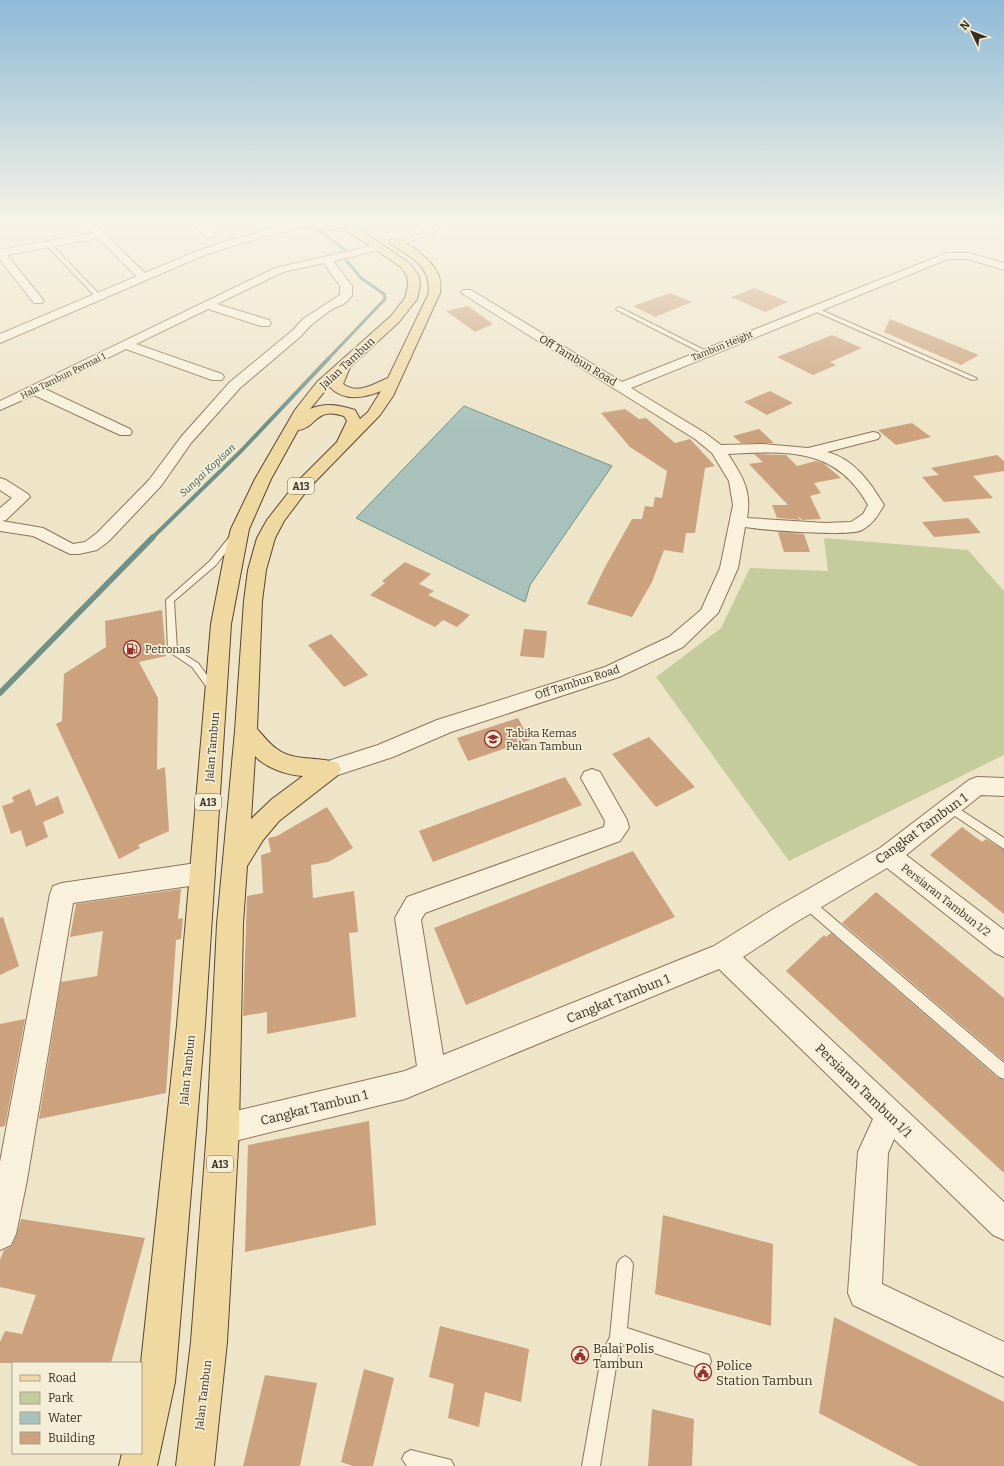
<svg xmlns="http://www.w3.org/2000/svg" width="1004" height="1466" viewBox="0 0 1004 1466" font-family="Bitter,serif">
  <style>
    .green { fill: #c5cc9b }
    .water { fill: #a8c2bb; stroke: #6f9189 }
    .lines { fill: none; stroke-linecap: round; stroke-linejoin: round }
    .stream-far2 { stroke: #6f9189; stroke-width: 3 }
    .stream-far1 { stroke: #6f9189; stroke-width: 4 }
    .stream { stroke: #6f9189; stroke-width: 5.5 }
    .building { fill: #cba17e }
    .service-casing { stroke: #8a765d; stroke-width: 2 }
    .minor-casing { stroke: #8a765d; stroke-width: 2 }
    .tertiary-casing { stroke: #8a765d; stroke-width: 2 }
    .primary-casing { stroke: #584431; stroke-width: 2 }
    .service { fill: #f9f1db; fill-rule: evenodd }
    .minor { fill: #f9f1db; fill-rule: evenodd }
    .tertiary { fill: #f9f1db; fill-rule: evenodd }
    .primary { fill: #f0d9a1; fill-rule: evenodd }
    .labels { text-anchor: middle; stroke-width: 3.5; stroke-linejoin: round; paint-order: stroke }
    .far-street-label { font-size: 9px; fill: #3a2e20; stroke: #f5eed7 }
    .far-water-label { font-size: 10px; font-style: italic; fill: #305a58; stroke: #f5eed7 }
    .shield { fill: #f5eed7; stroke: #726857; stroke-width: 1 }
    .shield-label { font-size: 10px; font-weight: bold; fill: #3a2e20 }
    .street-label { font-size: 11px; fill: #3a2e20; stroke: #f5eed7 }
    .poi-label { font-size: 11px; fill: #3a2e20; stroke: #f5eed7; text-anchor: start }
    .near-street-label { font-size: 13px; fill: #3a2e20; stroke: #f5eed7 }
    .near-poi-label { font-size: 13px; fill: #3a2e20; stroke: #f5eed7; text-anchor: start }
  </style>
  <rect width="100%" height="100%" fill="#eee4c7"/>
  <!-- green -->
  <path class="green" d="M824 538 968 550 1004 591V755L789 861 656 677 721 628 750 568 828 571Z"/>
  <!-- water -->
  <path class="water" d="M464 406 612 466 530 585 525 602 356 518Z"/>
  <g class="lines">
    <!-- stream-far2 -->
    <g class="stream-far2">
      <path d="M317 229 345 250"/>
      <path d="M328 359 385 299 384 294 361 278 346 260"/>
    </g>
    <!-- stream-far1 -->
    <path class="stream-far1" d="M152 538 242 450 329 358"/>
    <!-- stream -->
    <path class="stream" d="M0 693 153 537"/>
  </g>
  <!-- building -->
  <g class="building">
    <path d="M755 288 788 302 765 312 731 297Z"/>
    <path d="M670 293 692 302 655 317 633 306Z"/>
    <path d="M468 306 493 324 475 332 446 311Z"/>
    <path d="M890 319 979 355 961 365 884 332Z"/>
    <path d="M832 335 862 348 830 362 836 365 813 375 777 357Z"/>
    <path d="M770 391 793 403 767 415 744 402Z"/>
    <path d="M625 409 639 419 646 418 675 443 690 439 715 466 705 468 695 533H686L683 553 664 550 652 582 632 617 587 604 604 569 632 519H642L645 506 653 507 655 497 662 498 667 471 630 447 601 413Z"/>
    <path d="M912 423 931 437 896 445 878 430Z"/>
    <path d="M759 429 774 443H741L733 436Z"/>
    <path d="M754 454 786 455 797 466 816 461 823 463 841 478 814 483 821 493 810 496 821 519 802 520 798 516 800 520 777 518 772 505H788L749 464 763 462Z"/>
    <path d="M997 455 1004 461V471L973 476 993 498 944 502 922 477 939 475 931 468Z"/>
    <path d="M968 518 981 533 934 537 922 522Z"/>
    <path d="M778 532 804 534 810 552H784Z"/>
    <path d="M405 562 431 574 419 584 434 591 428 595 470 615 457 627 443 620 435 627 370 595 385 583 382 581Z"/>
    <path d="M162 610 166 656 139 662 158 698 157 770 165 767 169 831 138 845 140 848 119 859 56 724 62 721 64 674 106 647 105 621Z"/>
    <path d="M524 629 547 631 544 658 520 656Z"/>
    <path d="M331 634 368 675 344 687 308 645Z"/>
    <path d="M518 718 530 740 468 761 457 738Z"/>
    <path d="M649 737 695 787 656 807 612 754Z"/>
    <path d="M565 777 582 805 433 862 419 831Z"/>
    <path d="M30 789 36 806 58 796 64 813 43 822 48 837 26 847 21 830 11 834 2 806 14 802 12 797Z"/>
    <path d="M327 807 353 848 328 862 311 865 313 898 354 891 358 932 349 933 356 1017 267 1034V1012L243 1016 247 896 263 893 261 855 271 852 268 838 277 836Z"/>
    <path d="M962 827 982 842 986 839 1004 850V914L930 855Z"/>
    <path d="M633 851 675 917 466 1005 434 928Z"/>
    <path d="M181 889 178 919 183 918 181 939 176 940 166 1093 39 1119 61 982 97 976 103 931 70 937 76 904Z"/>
    <path d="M876 892 1004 998V1061L842 923Z"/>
    <path d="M3 917 19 966 0 975V918Z"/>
    <path d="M831 933 998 1078 1004 1080V1173L786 971 824 935 826 937Z"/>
    <path d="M25 1019 5 1126 0 1127V1024Z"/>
    <path d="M369 1121 376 1225 245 1252 248 1145Z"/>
    <path d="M663 1215 773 1244 771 1326 655 1294Z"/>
    <path d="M21 1219 145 1238 111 1363H0V1342L5 1331 22 1334 36 1295 0 1287V1260L4 1250 12 1246 17 1234Z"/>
    <path d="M834 1317 1004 1402V1466H919L819 1413Z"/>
    <path d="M440 1326 529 1349 521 1402 485 1392 479 1427 448 1418 454 1384 429 1377Z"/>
    <path d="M364 1369 394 1378 373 1466H353L341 1462Z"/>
    <path d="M265 1375 317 1383 300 1466H243Z"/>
    <path d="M652 1409 694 1419 692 1466H648Z"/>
  </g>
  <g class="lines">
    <!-- service casing -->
    <g class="service-casing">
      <g id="service">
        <path d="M449 221H456L418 239 398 245 396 244Z"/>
        <path d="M47 244H51L100 295V297H96L47 246Z"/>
        <path d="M619 307 708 352 709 353 704 354 617 310 616 309Z"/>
        <path d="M814 307 976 378 977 379 972 380 812 310 811 309Z"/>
        <path d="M231 535H237L238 537 216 565 174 601 177 650 198 663 219 691 214 695 211 693 192 667 168 651 166 600 210 561Z"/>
        <path d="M950 803 1004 838V849L946 810 945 807 946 804Z"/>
        <path d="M807 898 811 899 1004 1063V1079L999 1077 803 907 801 903 803 899Z"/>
        <path d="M625 1256 630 1259 633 1264 627 1328 703 1353 709 1355 711 1361 709 1367 703 1369 627 1344 623 1345 618 1355 600 1466H582L602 1352 610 1337 617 1264 620 1259Z"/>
        <path d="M411 1450 451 1460 454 1466H407L402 1459 405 1453Z"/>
      </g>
    </g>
    <!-- minor casing -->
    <g class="minor-casing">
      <g id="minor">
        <path d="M81 221H92L149 277 147 279H139L98 238 7 255 44 301 42 303H34L0 260V250L93 233Z"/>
        <path d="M190 221H201L216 235 211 238 207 237Z"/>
        <path d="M380 244 385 247 384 249 333 261 352 286V296L344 304 332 309 311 325 301 336 240 388 191 443 161 486 109 541 97 550 79 554H70L33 536 0 531V508L12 498 0 490V478L6 480 28 494 30 497 6 520 2 521 43 528 73 544 85 542 97 533 149 480 181 437 230 382 293 330 303 319 340 295V286L324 263 283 272 217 304 269 320 271 323 269 326H261L208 309 136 344 222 374 224 377 222 380H212L126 349 45 389 130 429 132 432 130 435H120L34 395 0 410V401L275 268Z"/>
        <path d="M947 253H969L1004 263V270L968 259H948L631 388 705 433 721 445 763 444 808 448 873 432 878 433 880 436 878 439 827 452C854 459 870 482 884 505 878 515 873 524 862 530 848 537 763 530 745 527L738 568 718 613 683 647 619 677 451 732 393 757 338 775 330 778 322 775 319 769 322 763 378 745 437 720 605 667 669 637 701 610 720 568 733 505 729 481 712 453 695 439 463 294 461 292 463 290H471L622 382ZM728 454C787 451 836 447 868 505L863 514 851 522 825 523 747 518C752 490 742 476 728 454Z"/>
        <path d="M592 769 600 772 627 820 629 828 620 841 425 913 421 920 443 1055 714 946 775 908 880 848 969 780 977 777 1004 778V796L981 795 906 855 1004 930V957L995 953 887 868 793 924 743 957 1004 1202V1240L993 1235 894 1139 888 1153 882 1284 1004 1342V1377L853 1305 848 1293 858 1152 873 1119 719 969 405 1099 223 1144 213 1139 208 1129 213 1119 223 1114 405 1071 417 1066 395 918 407 897 604 827 605 821 581 778 584 772Z"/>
        <path d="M203 862 212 866 215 873 212 880 203 884 73 903 27 1180 16 1234 11 1245 0 1250V1162L50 894 53 886 62 883Z"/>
      </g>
    </g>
    <!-- tertiary casing -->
    <g class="tertiary-casing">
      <path id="tertiary" d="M301 221H311L312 223 311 225 238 244 200 257 0 343V334L192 253 230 240Z"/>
    </g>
    <!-- primary casing -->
    <g class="primary-casing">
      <path id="primary" d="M303 221 336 224 334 221H347L409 263 419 276 420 286 417 299 399 322 350 367 343 384C358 395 373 384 388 378L428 295C433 268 411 256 390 244L389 242 390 240C404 236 431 260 437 272 441 279 441 285 440 293L393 396 380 415 308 489 284 521 275 538 266 570 262 601 257 729C263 735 269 744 277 749 294 762 318 756 338 763L341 769 338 775 279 821 263 840 247 866 243 924 239 1129 227 1342 214 1466H176L191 1342 207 1129 217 924 235 731 244 601 248 570 257 538 267 520 296 483 337 442 347 421 344 416C315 406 317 428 298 430L271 479 249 529 231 624 205 1025 175 1382 157 1466H119L122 1453H141V1363L177 1025 211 624 225 552 231 529 255 479 295 410 317 382 391 316 405 298 408 286 407 276 401 267 349 232 307 226 303 225ZM329 386C343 402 364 398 381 391L368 412 360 419 355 410C339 405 326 402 310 409ZM255 756C266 768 286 775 303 776L272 799 251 819Z"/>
    </g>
    <!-- service -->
    <use href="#service" class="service"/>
    <!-- minor -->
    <use href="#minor" class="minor"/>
    <!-- tertiary -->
    <use href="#tertiary" class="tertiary"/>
    <!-- primary -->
    <use href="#primary" class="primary"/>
  </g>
  <!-- sky -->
  <linearGradient id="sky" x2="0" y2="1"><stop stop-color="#8ebad6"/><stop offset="0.52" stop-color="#f7f3e6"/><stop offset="1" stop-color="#f7f3e6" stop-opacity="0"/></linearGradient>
  <rect width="1004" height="427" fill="url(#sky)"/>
  <!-- icons -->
  <defs>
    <g id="fuel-ring" transform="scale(0.9)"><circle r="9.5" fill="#f5eed7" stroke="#98302e" stroke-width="1.5"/><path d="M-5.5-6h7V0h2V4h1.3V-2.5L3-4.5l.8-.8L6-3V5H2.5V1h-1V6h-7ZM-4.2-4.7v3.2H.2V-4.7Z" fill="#98302e"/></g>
    <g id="school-ring" transform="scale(0.9)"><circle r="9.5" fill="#f5eed7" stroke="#98302e" stroke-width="1.5"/><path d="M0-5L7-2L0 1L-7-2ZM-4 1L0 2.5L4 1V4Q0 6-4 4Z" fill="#98302e"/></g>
    <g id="civic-ring" transform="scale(0.9)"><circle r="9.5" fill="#f5eed7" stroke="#98302e" stroke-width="1.5"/><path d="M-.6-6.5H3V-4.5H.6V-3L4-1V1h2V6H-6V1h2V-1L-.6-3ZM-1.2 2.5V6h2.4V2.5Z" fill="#98302e"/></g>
  </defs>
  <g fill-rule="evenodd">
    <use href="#fuel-ring" x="132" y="649"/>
    <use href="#school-ring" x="493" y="739"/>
    <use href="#civic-ring" x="580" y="1355"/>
    <use href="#civic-ring" x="703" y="1372"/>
  </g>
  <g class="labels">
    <!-- far-street labels -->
    <g class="far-street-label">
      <text transform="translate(722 346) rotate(-22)" y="3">Tambun Height</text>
      <text transform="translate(63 376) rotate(-26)" y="3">Hala Tambun Permai 1</text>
    </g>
    <!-- far-water labels -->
    <g class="far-water-label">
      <text transform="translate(207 470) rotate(-43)" y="4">Sungai Kopisan</text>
    </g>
    <!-- shield labels -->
    <g class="shield">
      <rect x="288" y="478" width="26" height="16" rx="3"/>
      <rect x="195" y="794" width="26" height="16" rx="3"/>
      <rect x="207" y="1156" width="26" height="16" rx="3"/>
    </g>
    <g class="shield-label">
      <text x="301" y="490">A13</text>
      <text x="208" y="806">A13</text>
      <text x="220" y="1168">A13</text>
    </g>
    <!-- street labels -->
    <g class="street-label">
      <text transform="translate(578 360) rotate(31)" y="4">Off Tambun Road</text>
      <text transform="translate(347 363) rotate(-43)" y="4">Jalan Tambun</text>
      <text transform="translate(577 682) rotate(-18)" y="4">Off Tambun Road</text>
      <text transform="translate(212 747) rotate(-85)" y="4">Jalan Tambun</text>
      <text transform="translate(946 900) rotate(38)" y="4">Persiaran Tambun 1/2</text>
      <text transform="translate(187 1070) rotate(-84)" y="4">Jalan Tambun</text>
      <text transform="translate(203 1395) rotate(-83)" y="4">Jalan Tambun</text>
    </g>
    <!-- poi labels -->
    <g class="poi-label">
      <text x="145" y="653">Petronas</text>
      <text x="506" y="737">Tabika Kemas<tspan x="506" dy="13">Pekan Tambun</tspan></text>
    </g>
    <!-- near-street labels -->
    <g class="near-street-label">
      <text transform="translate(921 828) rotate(-36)" y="5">Cangkat Tambun 1</text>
      <text transform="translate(618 998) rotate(-22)" y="5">Cangkat Tambun 1</text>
      <text transform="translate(864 1090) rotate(44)" y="5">Persiaran Tambun 1/1</text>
      <text transform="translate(314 1107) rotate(-14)" y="5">Cangkat Tambun 1</text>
    </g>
    <!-- near-poi labels -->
    <g class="near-poi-label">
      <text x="593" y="1353">Balai Polis<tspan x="593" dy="15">Tambun</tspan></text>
      <text x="716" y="1370">Police<tspan x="716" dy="15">Station Tambun</tspan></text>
    </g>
  </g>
  <!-- legend -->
  <rect x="12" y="1362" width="130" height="92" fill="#f5eed7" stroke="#aaa18e"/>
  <rect x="20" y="1375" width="20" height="6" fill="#f0d9a1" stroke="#aaa18e"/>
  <text x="48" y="1382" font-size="12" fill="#3a2e20">Road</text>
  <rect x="20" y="1392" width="20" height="12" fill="#c5cc9b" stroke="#aaa18e"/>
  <text x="48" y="1402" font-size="12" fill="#3a2e20">Park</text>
  <rect x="20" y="1412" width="20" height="12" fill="#a8c2bb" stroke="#aaa18e"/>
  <text x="48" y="1422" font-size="12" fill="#3a2e20">Water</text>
  <rect x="20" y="1432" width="20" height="12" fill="#cba17e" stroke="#aaa18e"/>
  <text x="48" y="1442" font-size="12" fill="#3a2e20">Building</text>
  <!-- north arrow -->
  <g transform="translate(972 32) rotate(313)" stroke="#f5eed7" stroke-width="3" paint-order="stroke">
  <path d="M0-3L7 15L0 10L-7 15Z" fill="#3a2e20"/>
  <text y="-6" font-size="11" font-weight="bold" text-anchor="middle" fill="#3a2e20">N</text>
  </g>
</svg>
